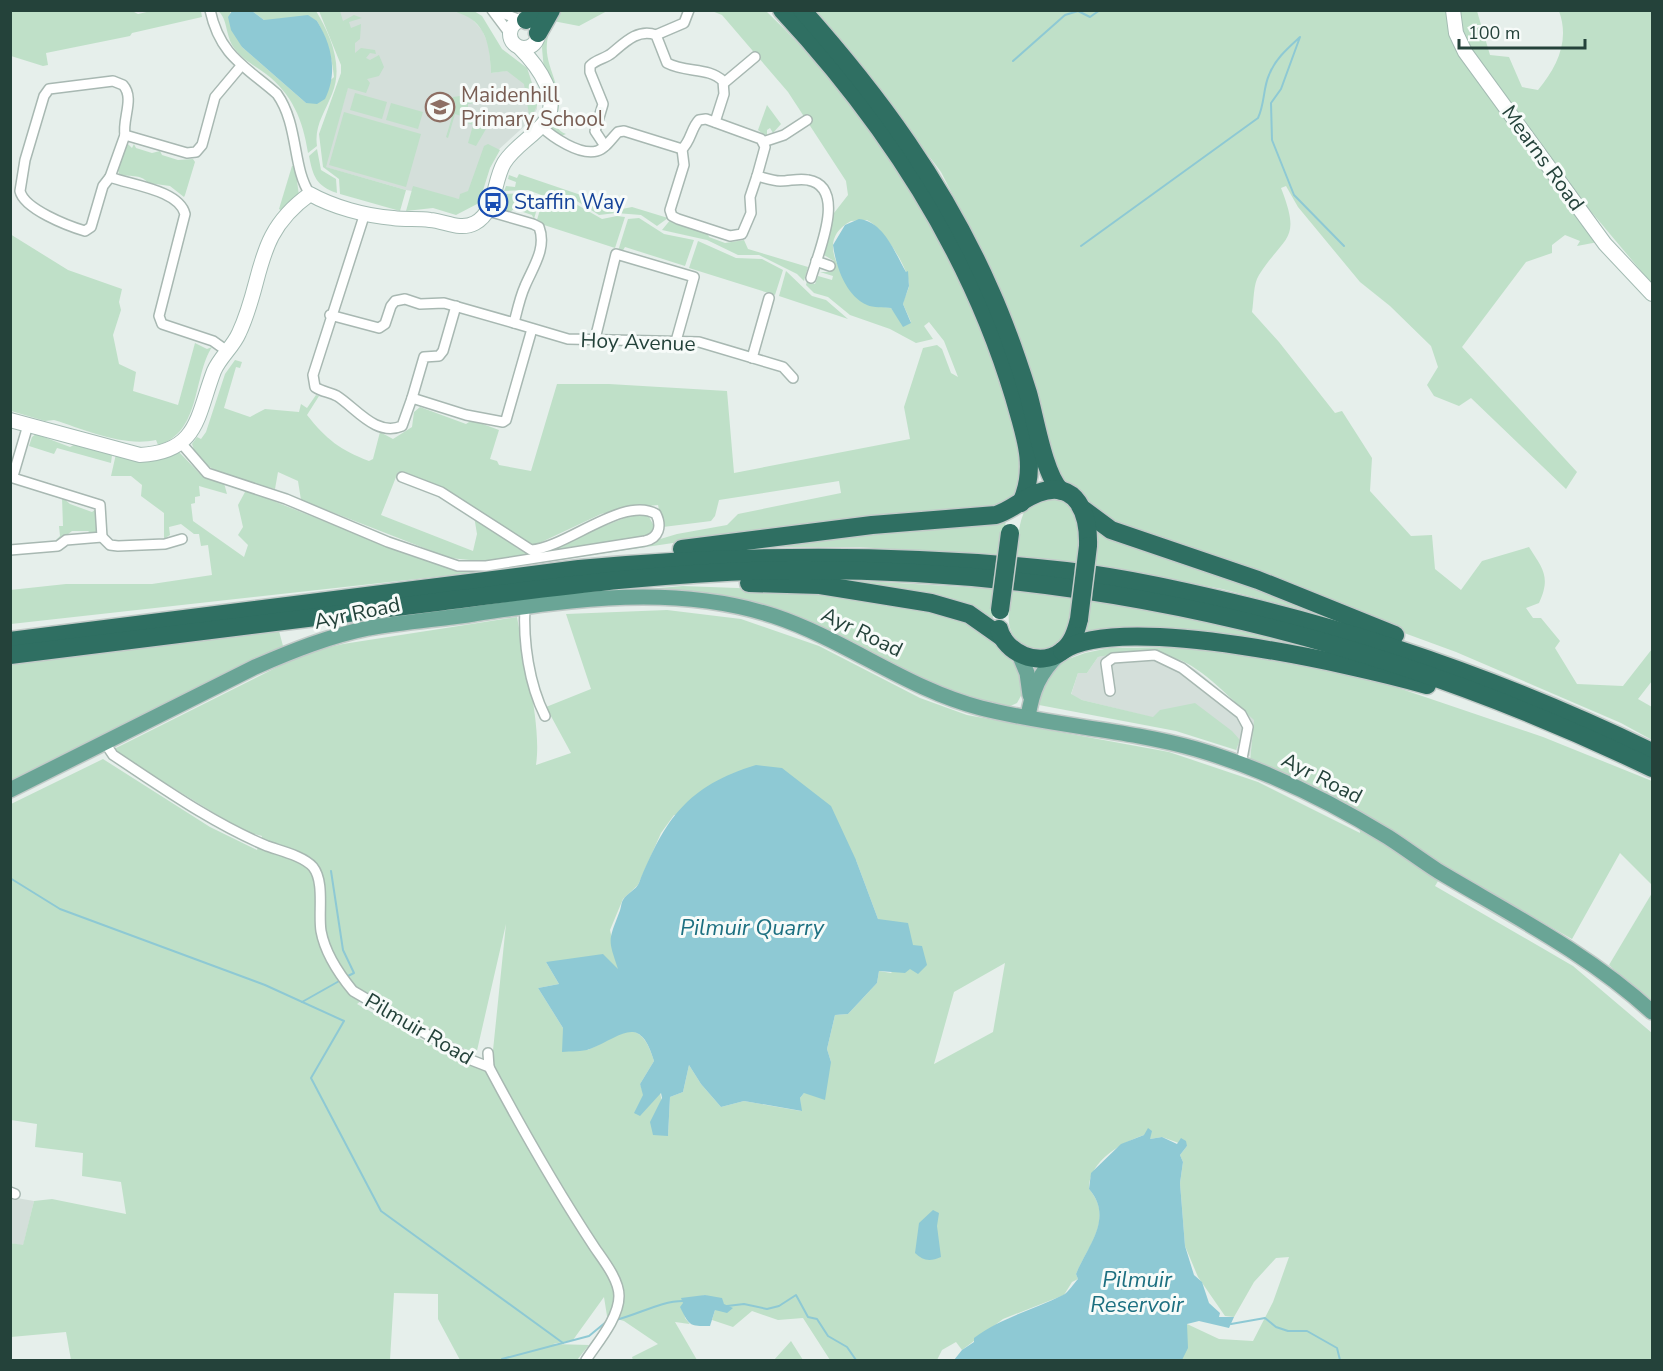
<svg xmlns="http://www.w3.org/2000/svg" width="1663" height="1371" viewBox="0 0 1663 1371" font-family="'Nunito Sans',sans-serif">
  <style>
    .built { fill: #d4dfda }
    .green { fill: #bfe0c8; fill-rule: evenodd }
    .water { fill: #8ec9d4 }
    .lines { fill: none; stroke-linecap: round; stroke-linejoin: round }
    .stream { stroke: #8ec9d4; stroke-width: 2 }
    .street-casing { stroke: #a8b8b2; stroke-width: 12 }
    .secondary-casing { stroke: #a4bbb3; stroke-width: 16 }
    .primary-casing { stroke: #c2cac8; stroke-width: 18 }
    .highway-casing { stroke: #c2cac8; stroke-width: 21 }
    .street { stroke: #fff; stroke-width: 9 }
    .secondary { stroke: #fff; stroke-width: 14 }
    .primary { stroke: #6aa596; stroke-width: 15 }
    .highway { stroke: #2f6f62; stroke-width: 18 }
    .highway-bridge-casing { stroke: #c2cac8; stroke-width: 21; stroke-linecap: butt }
    .highway-bridge { stroke: #2f6f62; stroke-width: 18 }
    .labels { text-anchor: middle; stroke-width: 6; stroke-linejoin: round; paint-order: stroke }
    .education-label { font-size: 21px; fill: #785e54; stroke: #f7fbf9; text-anchor: start }
    .street-label { font-size: 21px; fill: #24423a; stroke: #f7fbf9 }
    .transit-label { font-size: 21px; fill: #164399; stroke: #f7fbf9; text-anchor: start }
    .water-label { font-size: 22px; font-style: italic; fill: #1c6f80; stroke: #f7fbf9 }
  </style>
  <rect width="100%" height="100%" fill="#e6efeb"/>
  <!-- built -->
  <g class="built">
    <path d="M336 11H474L470 17 482 30 489 46 491 73 527 68 537 97V109L530 121 496 152 476 202 406 190 325 167 353 69Z"/>
    <path d="M1122 652 1177 658 1196 670 1255 720 1250 756 1236 750 1240 739 1082 700 1071 695 1078 673H1087L1098 657Z"/>
    <path d="M11 1197 34 1201 23 1246 11 1243Z"/>
  </g>
  <!-- green -->
  <g class="green">
    <path d="M130 10 138 14 151 11H201L202 17 132 33 130 36 46 53 48 65 43 66 11 56V11Z"/>
    <path d="M218 11H232L230 12 242 47 306 103 334 77C332 58 327 38 317 21L264 20 252 11H316C330 34 344 66 332 94 325 112 314 126 317 146L308 153C303 120 292 94 266 74 255 66 242 59 234 48 225 35 228 19 218 11Z"/>
    <path d="M319 11H340L343 21 354 15 362 18 349 22 351 28 361 24 360 39 355 43V53L361 48 375 50 376 54 370 53 366 58 370 60 379 55 384 67 379 76 367 79 370 83 366 93 348 88 326 167 406 190 400 211 340 194 339 179 323 167 319 134 341 73V65Z"/>
    <path d="M455 11H474L482 16 502 49 527 68 538 103 530 121 524 84 507 71 491 73C490 52 488 28 468 17 463 14 459 14 455 11Z"/>
    <path d="M557 11H607L579 26 553 21C538 56 554 67 559 98 561 112 549 128 566 134L561 136 556 132 554 134 549 127 542 48 544 37Z"/>
    <path d="M712 11H766C815 58 859 110 896 167 946 243 983 326 1010 413 1015 430 1026 452 1023 470 1021 489 1016 497 1002 508L673 543 471 573 11 624 10 590 66 584H152L212 575 208 545 201 546 199 534H194L181 524 169 527 170 535 164 539V513L141 496 142 485 131 476H111L116 454 179 452 203 477 224 483 227 494 199 486 200 496 195 497V503L191 504 193 521 244 557 248 545 238 535 243 527 238 505 245 492H251L411 556 466 570 647 543 677 534 727 525 738 514 841 493 839 481 719 500 715 516 711 521 663 527 658 505 620 509 601 514 531 547 440 487 398 472 381 515 473 551 477 534 474 516 517 548 532 554 635 514 648 515 654 526 652 533 644 539C583 549 507 569 447 557L301 500 298 481 278 472 275 489C247 481 201 476 192 444L197 437 201 439 206 432 225 374 235 360 242 362 240 368 236 367 224 408 250 417 265 409 299 412 301 404 307 408 316 395 319 396 307 415C326 439 340 450 369 461L373 459 380 432 393 439 412 427 414 412 420 407 466 424 472 420 499 430 490 459 497 461 499 465 531 471 557 384H609L727 391 734 473 910 439 904 407 923 348 937 345 942 349 951 373 958 377 944 341 929 322 924 326 933 339 916 343 890 329 850 315 828 297 814 293 806 285 807 281 815 284 818 276 832 280 833 276 820 272H832L834 261 824 255 834 213 848 195 846 181 788 92 722 15ZM867 220C882 227 910 269 909 286 908 292 904 297 903 304L911 322 897 316 891 308 868 305C849 284 810 243 851 221Z"/>
    <path d="M809 11H1477L1490 55 1509 57 1522 87 1538 90C1557 67 1570 41 1559 11H1652V284L1456 51 1598 242 1577 246 1580 241 1565 235 1552 245V253L1526 262 1462 347 1577 472 1566 489 1471 398 1459 406 1434 396 1427 385 1438 367 1431 346 1390 306 1360 282 1298 207 1286 186 1281 188C1302 242 1285 234 1259 275 1253 284 1254 301 1252 312L1279 342 1335 413 1342 411 1372 458 1370 491 1411 536 1432 535 1435 569 1461 590 1482 561 1529 547C1543 569 1551 577 1539 603L1526 608 1533 618H1541L1560 641 1555 648 1577 684 1623 686 1652 649V681L1638 699 1652 707V740L1621 723 1456 652 1104 523 1063 484 1057 474 982 252 941 172 862 68Z"/>
    <path d="M355 93 387 102 382 119 350 110Z"/>
    <path d="M460 96 461 102 483 100V102L468 104V110L461 116 455 114 448 138 446 137 456 104 449 102 453 97Z"/>
    <path d="M391 103 423 112 418 129 386 120Z"/>
    <path d="M767 105 781 124 773 133 770 128 767 130V137L758 130Z"/>
    <path d="M344 112 421 134 406 187 329 165Z"/>
    <path d="M511 113 514 115 513 121 486 129 476 146 468 143 473 125 467 123 468 119 476 117 477 123 511 120Z"/>
    <path d="M127 143 132 148 134 144 136 148 152 153 160 151 162 155 178 160 193 159 195 162 185 195 184 197 170 186 148 183C141 173 128 178 119 174L118 170Z"/>
    <path d="M488 144 500 150 490 168 479 203 456 215 433 208 406 211 413 186 459 199 460 194 468 191 484 146Z"/>
    <path d="M317 149 321 170 336 179 337 193C316 186 313 176 309 156Z"/>
    <path d="M295 165 299 196 282 211 279 209 292 166Z"/>
    <path d="M519 174 622 209 632 207 668 218 657 226 641 215 616 213 599 215 569 196H544L528 190 504 191 506 186 515 187 516 182 508 179 509 175 517 178Z"/>
    <path d="M526 193 540 198 534 219 532 215 514 209 510 212 500 209 504 194Z"/>
    <path d="M543 199H567L602 219 617 216 625 217 615 248 544 225 537 220Z"/>
    <path d="M639 218 664 234 694 240 685 266 625 247 622 252 618 251 628 219Z"/>
    <path d="M671 219 707 232 709 237 725 243 744 240 748 249 808 267 804 281 797 274 759 255H738L707 240 662 230Z"/>
    <path d="M10 234 68 270 122 289 119 302 121 310 113 335 119 364 136 372 133 391 178 405 195 343 207 349 212 347C193 376 201 433 158 445L156 440C123 447 86 430 54 420L45 421 11 411Z"/>
    <path d="M698 241 736 258 762 259 783 270 775 295 689 268Z"/>
    <path d="M786 271 812 296 826 300 848 319 779 296Z"/>
    <path d="M36 434 70 447 74 445 112 455 111 463 57 448 54 454 29 446 32 437Z"/>
    <path d="M62 497 70 504 92 512 96 509 99 528 93 535 88 531H72L55 544 30 546 27 543 54 542 60 536 59 526H63Z"/>
    <path d="M1062 497 1081 519 1077 563 1016 556C1019 539 1017 506 1038 499 1045 497 1055 498 1062 497Z"/>
    <path d="M1006 519 1002 557 860 547H735Z"/>
    <path d="M1094 528 1211 569 1334 618 1222 589 1092 565Z"/>
    <path d="M832 579 997 589 992 624Z"/>
    <path d="M683 586 820 591 958 617 987 634 1019 669 1022 694 1017 703 1004 709 929 686 828 633 635 590Z"/>
    <path d="M1012 590 1073 598C1066 639 1071 651 1023 650 1004 626 1008 619 1012 590Z"/>
    <path d="M1088 599 1245 629 1353 662 1080 638Z"/>
    <path d="M667 610 741 619 819 646 920 698 967 715 1169 752 1258 782 1360 833 1358 813 1250 761 1254 720C1234 702 1202 667 1177 659 1155 651 1120 653 1098 657L1087 673H1078L1071 694 1082 700 1153 717 1160 710 1195 703 1232 731 1240 740 1236 750 1176 731 1039 705V687L1047 674 1063 661 1085 653 1109 648 1199 647 1372 679 1543 737 1652 781V885L1620 853 1572 939 1446 868 1435 886 1573 966 1652 1033V1360H1105L1187 1324 1219 1339 1253 1341 1273 1302 1289 1257 1276 1258 1254 1282 1234 1317 1225 1316 1198 1277 1185 1246 1180 1183 1183 1162 1180 1155 1187 1146 1162 1137 1150 1139 1144 1135C1122 1142 1088 1162 1089 1189 1114 1218 1089 1244 1076 1274L1078 1279 1072 1282 1064 1295 1003 1319 962 1350 956 1342 942 1350 937 1360H830L803 1318 778 1320 752 1311 733 1327 712 1320 715 1310 724 1304 705 1295 683 1303 685 1318 690 1324 675 1322 697 1360H633L632 1357 658 1344 624 1321 607 1316 604 1297 573 1340 553 1344 589 1345 577 1360H460L438 1319V1294L394 1293 390 1360H71L66 1332 11 1337 10 1243 23 1245 34 1201 52 1199 126 1214 121 1182 82 1176 83 1153 35 1147 37 1124 11 1120V804L103 759 210 827 257 850 262 836 245 832 123 757 114 749 305 653 343 644 517 617C524 659 542 725 536 765L571 753 546 707 591 689 566 614ZM674 815 856 860 878 919 913 946 891 973 879 971 877 983 848 1014 835 1015 827 1049 831 1062 810 1092 804 1093 800 1098 801 1111 744 1101 721 1107 701 1084 689 1065 683 1092 670 1097 668 1136 660 1092 640 1115 644 1095 640 1084 654 1061C640 1014 621 1033 588 1050L563 1028 538 988 559 984 546 962 619 970 610 930 623 899 638 885 661 833ZM506 924 492 1060 468 1065 357 1004 367 996 476 1055ZM1005 963 993 1032 934 1064 954 992Z"/>
    <path d="M279 631 283 646 158 707 11 783V665Z"/>
    <path d="M1652 893V1004L1609 965Z"/>
    <path d="M791 1341 803 1360H773H774Z"/>
  </g>
  <!-- water -->
  <g class="water">
    <path d="M252 11 264 20 308 15 317 21C332 45 338 73 325 99L317 104 306 103 242 47 231 30 228 17 232 11Z"/>
    <path d="M859 219C884 222 894 251 906 272L908 271 909 286 903 304 911 323 903 327 891 308C884 307 873 308 867 305 845 295 836 266 833 245L845 225Z"/>
    <path d="M756 765 782 768 831 806 856 860 878 919 908 923 913 945 922 946 927 965 918 974 910 969 905 973 879 971 877 983 848 1014 835 1015 827 1049 831 1062 825 1100 804 1093 800 1098 802 1111 744 1101 721 1107 701 1084 689 1065 683 1092 670 1097 668 1136 653 1135 650 1122 662 1098 661 1093 640 1116 634 1113 643 1095 640 1084 654 1061C640 1013 622 1036 590 1049 582 1052 571 1051 562 1052L563 1028 538 988 559 984 546 962 603 954 618 969C608 939 608 942 619 913 621 909 621 903 623 900 627 893 636 890 639 883 665 819 687 786 756 765Z"/>
    <path d="M1148 1128 1152 1131 1150 1139 1162 1137 1177 1144 1181 1138 1186 1141 1187 1146 1180 1155 1183 1162 1180 1183 1185 1246 1194 1275 1202 1282 1209 1303 1220 1313 1219 1317H1234L1229 1328 1199 1321 1187 1324 1188 1348 1182 1360H954L962 1350 974 1342V1338C1002 1317 1033 1310 1063 1295 1068 1293 1074 1283 1078 1279L1076 1274C1088 1245 1114 1218 1089 1189L1091 1173 1121 1144 1144 1135Z"/>
    <path d="M933 1210 939 1213 937 1226 941 1257C930 1262 923 1261 915 1253L919 1223Z"/>
    <path d="M705 1295 722 1298 724 1304 733 1308 727 1313 715 1310 710 1326C690 1326 690 1327 680 1307L683 1303 681 1298Z"/>
  </g>
  <g class="lines">
    <!-- stream -->
    <g class="stream">
      <path d="M1013 61 1065 15 1078 11 1090 17 1100 10"/>
      <path d="M1081 246 1258 118C1265 103 1263 88 1269 75 1275 59 1288 48 1300 37L1281 89 1271 103 1272 140 1294 195 1344 246"/>
      <path d="M331 871 343 950 354 973 346 977"/>
      <path d="M10 878 60 909 265 985 344 1021 311 1078 381 1211 563 1343"/>
      <path d="M302 1002 341 980"/>
      <path d="M727 1306 744 1304 767 1309 779 1306 796 1295 808 1317 817 1319 828 1336 847 1347 856 1360"/>
      <path d="M615 1320C638 1315 660 1301 683 1301"/>
      <path d="M1231 1324 1265 1318 1276 1327 1288 1331H1307L1337 1348 1340 1360"/>
      <path d="M502 1359 589 1336 606 1322"/>
    </g>
    <!-- street casing -->
    <g class="street-casing">
      <g id="street">
        <path d="M210 10C220 56 245 66 277 94 299 125 292 168 310 194"/>
        <path d="M492 10 510 34"/>
        <path d="M493 10 521 20"/>
        <path d="M656 35 684 23 689 10"/>
        <path d="M724 83 755 57"/>
        <path d="M541 126C552 137 580 156 597 151 605 149 612 138 618 132L624 131 682 149C691 141 691 128 699 120L706 119 761 139 765 147 757 176C765 178 773 181 780 181 790 181 799 178 808 180 848 187 818 253 811 278"/>
        <path d="M125 135 110 177C131 185 179 190 185 214L159 316 162 324 213 341 227 351"/>
        <path d="M125 135 187 153 196 152 202 145 215 97 241 66"/>
        <path d="M763 142 784 135 807 120"/>
        <path d="M605 146 595 131 603 104 590 72V66C596 59 605 59 612 53 624 43 638 28 656 35L667 63C686 73 709 67 723 81L724 94 715 122"/>
        <path d="M682 149 684 165 670 210 672 216 678 219 730 236 742 234 751 213 750 197 757 176"/>
        <path d="M110 177 103 186 91 227 85 231C68 226 24 209 20 191L25 160 44 96 49 89 113 81 123 85C135 98 122 119 125 135"/>
        <path d="M365 213 313 375 315 387C322 392 330 392 337 396 356 408 376 437 402 426L412 398 466 415 503 422 506 420 532 329"/>
        <path d="M816 261 830 266"/>
        <path d="M330 315 379 328 385 324 391 306 395 301 405 299 420 304 444 303 514 323C517 311 520 297 525 286 533 267 547 248 539 227L533 224 488 211"/>
        <path d="M514 323 568 339 699 342 783 367 793 378"/>
        <path d="M595 339 616 254 694 277 676 341"/>
        <path d="M752 358 769 298"/>
        <path d="M412 398 424 357 439 356 443 351 456 306"/>
        <path d="M181 443 207 473 286 499 388 542 458 566H486L645 541C659 538 662 526 656 514 624 495 566 548 531 550L441 492 402 477"/>
        <path d="M13 476 28 425"/>
        <path d="M10 477 100 505 102 537 66 540 58 546 10 550"/>
        <path d="M102 537 110 545 118 546 165 544 182 539"/>
        <path d="M525 606C523 642 529 684 545 716"/>
        <path d="M1110 691 1106 663 1113 658 1155 655 1182 668 1241 714 1248 727 1241 764"/>
        <path d="M105 743 113 755C163 788 212 823 267 846 281 851 303 856 313 867 325 882 318 913 321 931 325 953 339 974 353 991L471 1060 489 1067C522 1129 556 1189 595 1248 604 1261 619 1280 619 1296 619 1318 597 1343 586 1360"/>
        <path d="M488 1053 489 1067"/>
        <path d="M10 1192 15 1194"/>
      </g>
    </g>
    <!-- secondary casing -->
    <g class="secondary-casing">
      <g id="secondary">
        <path d="M1453 10 1456 33 1465 52 1605 244 1652 294"/>
        <circle cx="524" cy="34" r="14"/>
        <path d="M10 420 140 455C199 452 197 415 214 371 220 357 233 347 239 333 265 277 253 235 310 194 333 207 366 216 393 218 405 220 418 218 430 220 445 221 460 231 475 223 496 212 493 182 504 163 514 147 531 138 543 124 564 100 537 65 520 48"/>
      </g>
    </g>
    <!-- primary casing -->
    <g class="primary-casing">
      <g id="primary">
        <path d="M1019 654 1027 673 1030 695"/>
        <path d="M1028 717C1032 691 1039 673 1059 654"/>
        <path d="M10 790 255 667C292 651 329 636 369 628 404 622 440 619 474 614 575 599 675 584 774 616 846 640 907 689 981 708 1051 726 1125 729 1196 749 1264 769 1328 800 1388 837 1405 848 1421 860 1438 871 1512 915 1589 954 1652 1012"/>
      </g>
    </g>
    <!-- highway casing -->
    <g class="highway-casing">
      <g id="highway">
        <path d="M782 10C886 122 970 250 1014 397 1024 433 1038 467 1021 503"/>
        <path d="M802 10C878 95 944 185 990 290 1005 323 1017 358 1028 393 1035 417 1044 475 1061 491"/>
        <path d="M526 20 545 10"/>
        <path d="M538 33 551 10"/>
        <path d="M1084 510 1111 530 1258 580 1395 635"/>
        <path d="M682 549 872 525 996 515C1012 510 1022 499 1038 493 1077 478 1089 515 1088 546"/>
        <path d="M749 583 820 585 931 603 969 614 1003 638"/>
        <path d="M999 629C1005 653 1039 668 1061 652 1072 644 1076 632 1079 619"/>
        <path d="M10 641 579 569C742 554 903 553 1066 571 1127 578 1187 592 1246 606 1387 640 1521 689 1652 752"/>
        <path d="M1062 651C1122 611 1356 665 1427 685"/>
        <path d="M10 655C153 637 295 620 437 602 554 587 671 571 790 570 1094 567 1379 636 1652 768"/>
      </g>
    </g>
    <!-- street -->
    <use href="#street" class="street"/>
    <!-- secondary -->
    <use href="#secondary" class="secondary"/>
    <!-- primary -->
    <use href="#primary" class="primary"/>
    <!-- highway -->
    <use href="#highway" class="highway"/>
    <!-- highway-bridge casing -->
    <g class="highway-bridge-casing">
      <g id="highway-bridge">
        <path d="M1000 610 1010 533"/>
        <path d="M1079 619 1088 546"/>
      </g>
    </g>
    <!-- highway-bridge -->
    <use href="#highway-bridge" class="highway-bridge"/>
  </g>
  <!-- icons -->
  <defs>
    <g id="school-ring" transform="scale(1.5)"><circle r="9.5" fill="#f7fbf9" stroke="#8d6e63" stroke-width="1.5"/><path d="M0-5L7-2L0 1L-7-2ZM-4 1L0 2.5L4 1V4Q0 6-4 4Z" fill="#8d6e63"/></g>
    <g id="bus-ring" transform="scale(1.5)"><circle r="9.5" fill="#f7fbf9" stroke="#1a4fb4" stroke-width="1.5"/><path d="M-5-6H5V4H4V6H2V4H-2V6H-4V4H-5ZM-3.5-4V0h7V-4ZM-3.5 1.2v1.5H-2V1.2ZM2 1.2v1.5H3.5V1.2Z" fill="#1a4fb4"/></g>
  </defs>
  <g fill-rule="evenodd">
    <use href="#school-ring" x="440" y="107"/>
    <use href="#bus-ring" x="493" y="202"/>
  </g>
  <g class="labels">
    <!-- education labels -->
    <g class="education-label">
      <text x="461" y="102">Maidenhill<tspan x="461" dy="24">Primary School</tspan></text>
    </g>
    <!-- street labels -->
    <g class="street-label">
      <text transform="translate(1543 158) rotate(54)" y="7">Mearns Road</text>
      <text transform="translate(638 342) rotate(2)" y="7">Hoy Avenue</text>
      <text transform="translate(357 613) rotate(-12)" y="7">Ayr Road</text>
      <text transform="translate(862 632) rotate(26)" y="7">Ayr Road</text>
      <text transform="translate(1322 778) rotate(27)" y="7">Ayr Road</text>
      <text transform="translate(419 1029) rotate(30)" y="7">Pilmuir Road</text>
    </g>
    <!-- transit labels -->
    <g class="transit-label">
      <text x="514" y="209">Staffin Way</text>
    </g>
    <!-- water labels -->
    <g class="water-label">
      <text x="752" y="935">Pilmuir Quarry</text>
      <text x="1137" y="1287">Pilmuir<tspan x="1137" dy="25">Reservoir</tspan></text>
    </g>
  </g>
  <!-- border -->
  <rect width="1663" height="1371" fill="none" stroke="#24423a" stroke-width="24"/>
  <!-- scale -->
  <path d="M1459 39v9h126v-9" fill="none" stroke="#24423a" stroke-width="3"/>
  <text x="1468" y="39" font-size="18" fill="#24423a" stroke="#f7fbf9" stroke-width="4.5" paint-order="stroke">100 m</text>
</svg>
